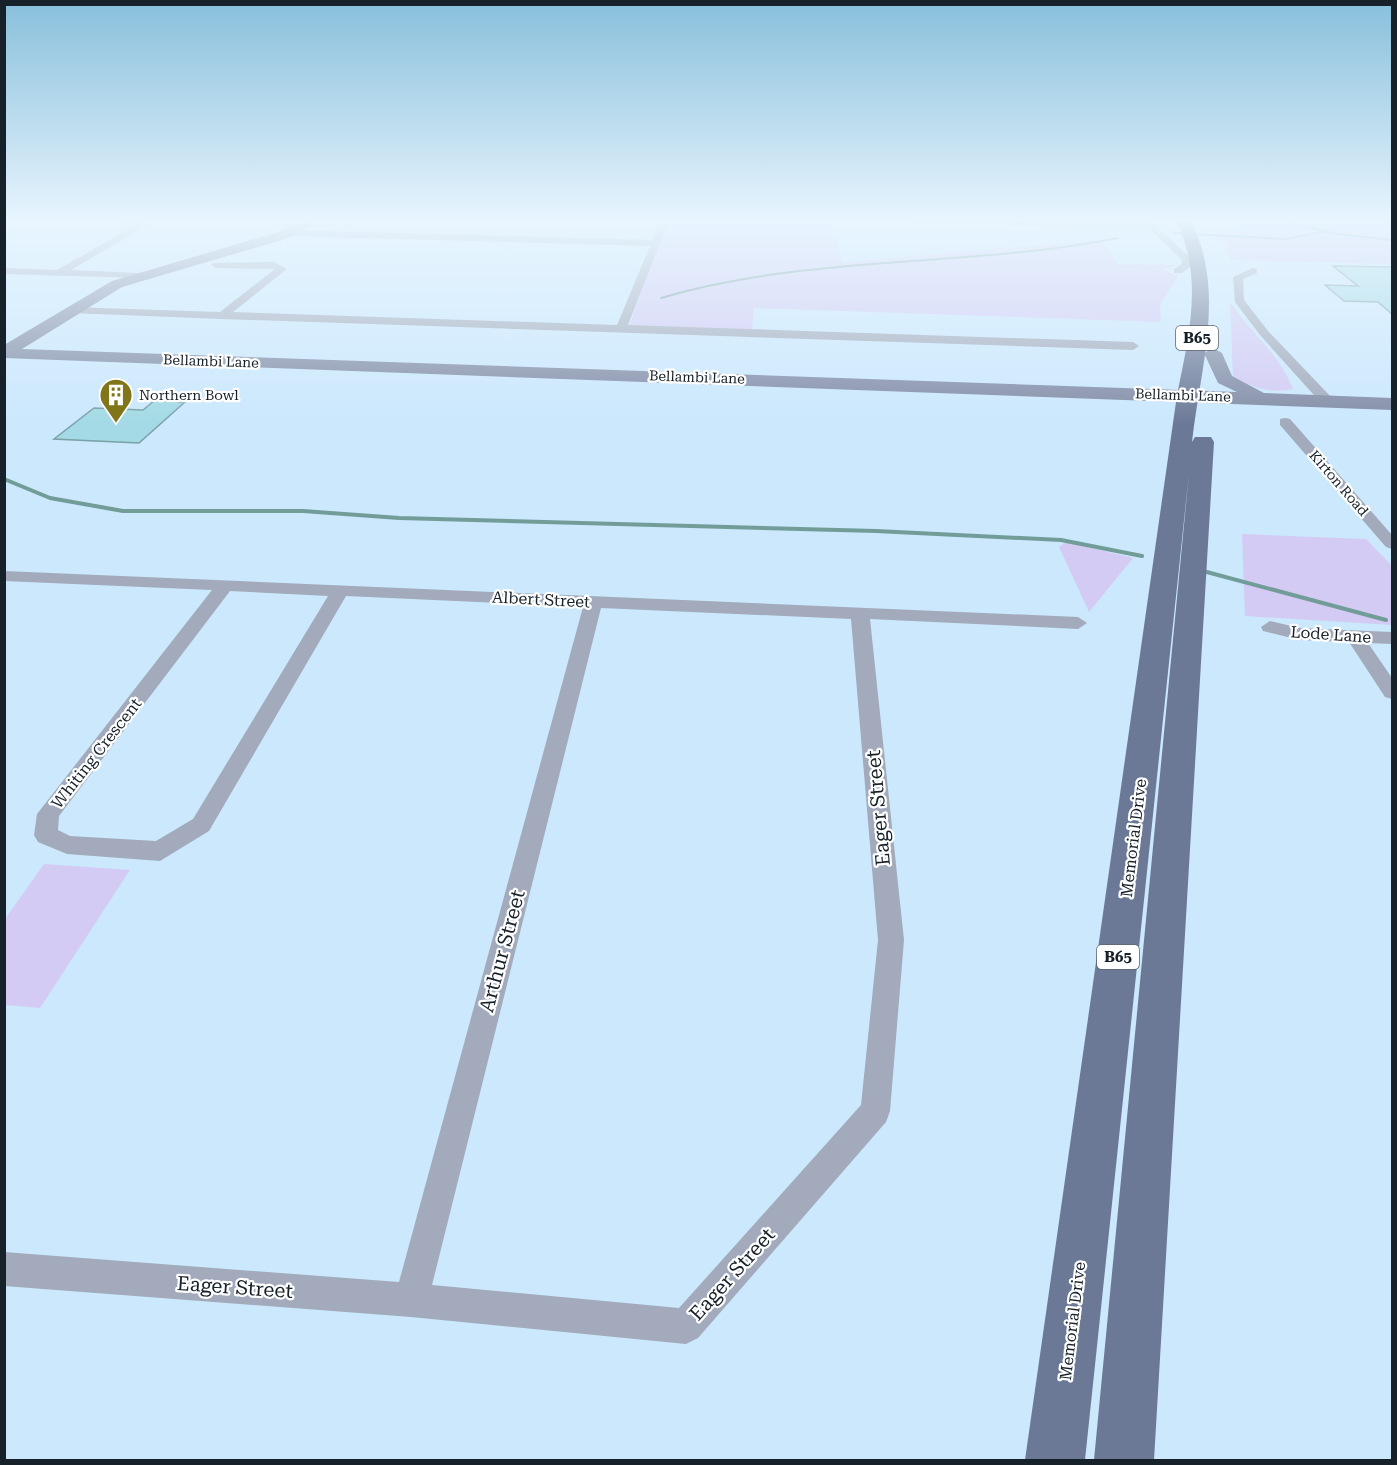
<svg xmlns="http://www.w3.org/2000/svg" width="1397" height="1465" viewBox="0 0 1397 1465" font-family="'Roboto Serif',serif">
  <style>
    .green { fill: #d3cbf4 }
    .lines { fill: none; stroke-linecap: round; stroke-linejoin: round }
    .stream-far1 { stroke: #729c98; stroke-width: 2 }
    .stream { stroke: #729c98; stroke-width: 4 }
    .building { fill: #a3dae5; stroke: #7ba0a7; stroke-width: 1.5 }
    .minor { fill: #a2aabb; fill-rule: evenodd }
    .secondary { fill: #828da6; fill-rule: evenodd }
    .primary { fill: #6b7997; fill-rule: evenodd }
    .labels { text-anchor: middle; stroke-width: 4.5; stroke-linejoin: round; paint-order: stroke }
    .far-street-label { font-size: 14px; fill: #172129; stroke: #fff }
    .far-poi-label { font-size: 14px; fill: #172129; stroke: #fff; text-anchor: start }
    .shield { fill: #fff; stroke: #5d6469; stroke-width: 1.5 }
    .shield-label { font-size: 15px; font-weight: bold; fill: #172129 }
    .street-label { font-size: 16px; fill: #172129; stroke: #fff }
    .near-street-label { font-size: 20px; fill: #172129; stroke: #fff }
  </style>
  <rect width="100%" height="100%" fill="#cbe8fd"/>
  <!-- green -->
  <g class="green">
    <path d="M667 220H796L828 223 830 236 837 237 842 262 1101 240 1118 264 1178 265 1162 269 1178 276 1160 305 1161 322 754 308 752 331 629 326Z"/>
    <path d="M1232 220H1392V264L1230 260 1225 243 1216 231H1242Z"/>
    <path d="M1230 302C1250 332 1280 355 1293 389 1270 394 1252 387 1233 377Z"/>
    <path d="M1242 534 1366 539 1392 566V625L1245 616Z"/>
    <path d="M1066 542 1133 558 1089 612 1059 547Z"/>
    <path d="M44 864 130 870 40 1008 5 1005V919Z"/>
  </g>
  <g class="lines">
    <!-- stream-far1 -->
    <g class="stream-far1">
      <path d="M1278 220 1337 234 1392 240"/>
      <path d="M1173 233 1286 239 1327 231"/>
      <path d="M661 298C809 254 967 268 1118 238"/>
    </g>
    <!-- stream -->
    <g class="stream">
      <path d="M4 479 50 498 123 511H303L399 518 876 531 1061 540 1142 556"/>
      <path d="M1203 571 1386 620"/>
    </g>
  </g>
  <!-- building -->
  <g class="building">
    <path d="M1333 266 1392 267V314L1378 302 1344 301 1325 285 1358 286Z"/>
    <path d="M154 401 185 402 139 443 54 439 94 408 143 410Z"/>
  </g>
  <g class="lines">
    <!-- minor -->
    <g class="minor">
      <path d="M61 220H156L71 270 138 273 143 276 142 278 4 274V268L57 270 138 224 65 223Z"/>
      <path d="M661 220H669L628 325 1133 342 1139 346 1133 350 221 319 71 313 66 310 71 307 220 312 275 269 216 268 211 265 213 263 274 262 287 269 233 312 617 325 650 246 289 236 284 233 289 230 652 240Z"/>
      <path d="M838 220H1149L1189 256 1192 265 1182 273H1174V269L1182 264 1181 259 1147 226 842 223Z"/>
      <path d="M1253 268 1257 269V273L1243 279 1244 300 1268 331 1332 398V404H1322L1260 335 1235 302 1233 277Z"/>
      <path d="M1285 418 1290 419 1392 535V549L1386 547 1280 425V419Z"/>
      <path d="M4 571 1078 617 1087 623 1078 629 870 619 904 940 890 1111 886 1122 698 1338 686 1344 411 1317 4 1286V1252L399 1282 583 607 346 596 209 831 160 861 67 854 38 842 34 835 37 814 212 590 4 581ZM230 591 328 596 193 819 156 841 70 836 58 830 59 816ZM601 608 851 619 878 940 861 1105 679 1308 432 1285Z"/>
      <path d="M1270 621 1300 628 1392 632V644L1368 643 1392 678V699L1385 697 1349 642 1300 640 1263 631 1261 627Z"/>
    </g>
    <!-- secondary -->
    <path class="secondary" d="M306 220H322L285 239 122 287 22 349 1237 392 1218 383 1204 353 1213 348 1222 353 1232 376 1264 393 1392 398V410L4 358V345L112 281 275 233Z"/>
    <!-- primary -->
    <path class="primary" d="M1176 220H1190C1227 289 1200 368 1192 442L1195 437H1211L1214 442 1154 1460H1094L1189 473 1085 1460H1025L1177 395C1189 335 1204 277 1176 220Z"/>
  </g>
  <!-- sky -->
  <linearGradient id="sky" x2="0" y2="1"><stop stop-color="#88bfdb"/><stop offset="0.52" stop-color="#e8f5fe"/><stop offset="1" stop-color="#e8f5fe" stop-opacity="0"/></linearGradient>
  <rect width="1397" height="425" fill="url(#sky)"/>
  <!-- icons -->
  <defs>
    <g id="building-pin" transform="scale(1.725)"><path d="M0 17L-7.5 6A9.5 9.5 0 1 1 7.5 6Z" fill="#807518" stroke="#fff"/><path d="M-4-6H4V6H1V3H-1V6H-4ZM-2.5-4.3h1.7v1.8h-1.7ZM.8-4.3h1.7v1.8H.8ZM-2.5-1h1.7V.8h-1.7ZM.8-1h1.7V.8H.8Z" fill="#fff"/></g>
  </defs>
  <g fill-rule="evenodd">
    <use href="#building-pin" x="116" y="395"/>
  </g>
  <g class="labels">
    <!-- far-street labels -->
    <g class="far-street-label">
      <text transform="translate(211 361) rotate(2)" y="5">Bellambi Lane</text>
      <text transform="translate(697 377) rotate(2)" y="5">Bellambi Lane</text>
      <text transform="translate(1183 395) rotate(2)" y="5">Bellambi Lane</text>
      <text transform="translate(1339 483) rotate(49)" y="5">Kirton Road</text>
    </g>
    <!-- far-poi labels -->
    <g class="far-poi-label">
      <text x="139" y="400">Northern Bowl</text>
    </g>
    <!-- shield labels -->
    <g class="shield">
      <rect x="1176" y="326" width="42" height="24" rx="4.5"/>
      <rect x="1097" y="945" width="42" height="24" rx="4.5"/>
    </g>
    <g class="shield-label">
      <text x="1197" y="343">B65</text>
      <text x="1118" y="962">B65</text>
    </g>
    <!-- street labels -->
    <g class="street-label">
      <text transform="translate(541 599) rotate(3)" y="6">Albert Street</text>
      <text transform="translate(1331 634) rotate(4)" y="6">Lode Lane</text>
      <text transform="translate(96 753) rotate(-52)" y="6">Whiting Crescent</text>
      <text transform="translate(1133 838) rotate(-83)" y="6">Memorial Drive</text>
      <text transform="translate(1072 1321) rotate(-83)" y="6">Memorial Drive</text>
    </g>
    <!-- near-street labels -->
    <g class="near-street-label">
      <text transform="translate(878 808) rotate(-95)" y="7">Eager Street</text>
      <text transform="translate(502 951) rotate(-75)" y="7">Arthur Street</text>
      <text transform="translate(732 1274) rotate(-48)" y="7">Eager Street</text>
      <text transform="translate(235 1287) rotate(4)" y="7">Eager Street</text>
    </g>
  </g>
  <!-- border -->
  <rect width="1397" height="1465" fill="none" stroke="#172129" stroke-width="12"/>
</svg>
